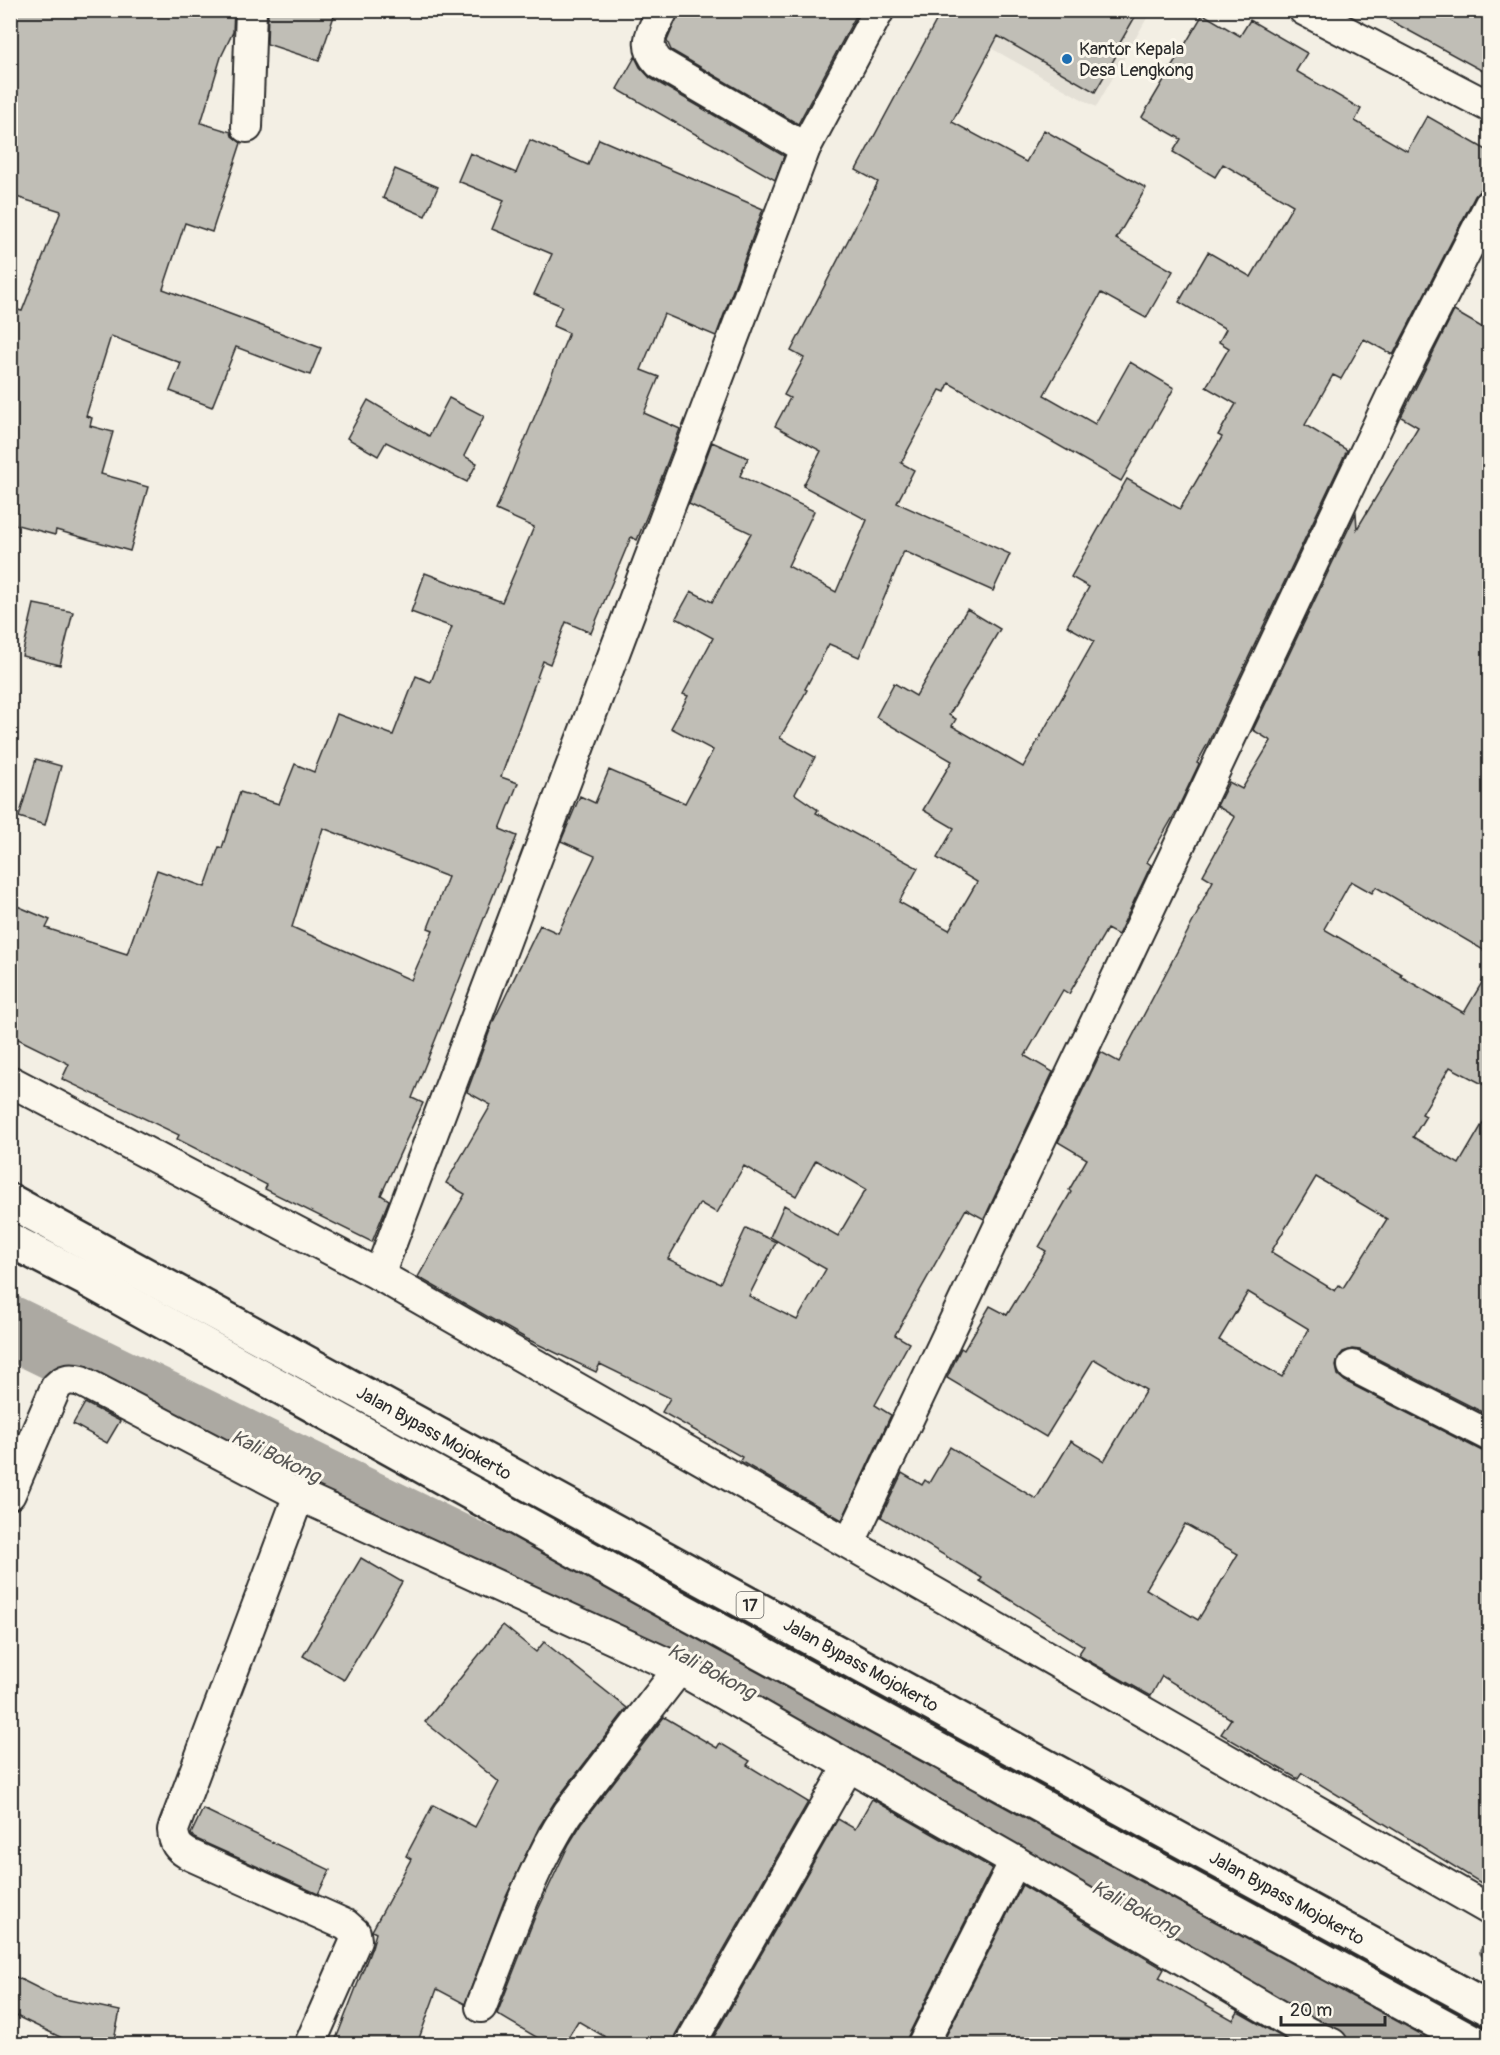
<svg xmlns="http://www.w3.org/2000/svg" width="1500" height="2055" viewBox="0 0 1500 2055" font-family="Pangolin,sans-serif">
  <style>
    .built { fill: #e4e0d6 }
    .lines { fill: none; stroke-linecap: round; stroke-linejoin: round }
    .stream { stroke: #787772; stroke-width: 10 }
    .river { stroke: #aca9a2; stroke-width: 63 }
    .building { fill: #c0beb6; stroke: #2b2b2b; stroke-width: 1.5; fill-rule: evenodd }
    .street-casing { stroke: #2b2b2b; stroke-width: 34 }
    .highway-casing { stroke: #2b2b2b; stroke-width: 38 }
    .street { stroke: #fbf7ec; stroke-width: 30 }
    .highway { stroke: #fbf7ec; stroke-width: 33 }
    .poi-dot { fill: #1f6fb2; stroke: #fbf7ec; stroke-width: 2 }
    .labels { text-anchor: middle; stroke-width: 6; stroke-linejoin: round; paint-order: stroke }
    .shield { fill: #fbf7ec; stroke: #696865; stroke-width: 1.5 }
    .shield-label { font-size: 16px; font-weight: bold; fill: #2b2b2b }
    .poi-label { font-size: 18px; fill: #2b2b2b; stroke: #fbf7ec; text-anchor: start }
    .street-label { font-size: 18px; fill: #2b2b2b; stroke: #fbf7ec }
    .water-label { font-size: 20px; font-style: italic; fill: #585755; stroke: #fbf7ec }
  </style>
  <rect width="100%" height="100%" fill="#f3efe4"/>
  <filter id="ink" filterUnits="userSpaceOnUse"><feTurbulence type="fractalNoise" baseFrequency=".0167" numOctaves="2"/><feDisplacementMap in="SourceGraphic" scale="12" xChannelSelector="R" yChannelSelector="G"/><feConvolveMatrix kernelMatrix="1 2 1 2 8 2 1 2 1" color-interpolation-filters="sRGB"/></filter>
  <g filter="url(#ink)">
    <!-- built -->
    <path class="built" d="M925 11H1151L1096 107Z"/>
    <g class="lines">
      <!-- stream -->
      <path class="stream" d="M1484 1952 1490 1956"/>
      <!-- river -->
      <path class="river" d="M10 1327 701 1664 1118 1899 1399 2044"/>
    </g>
    <!-- building -->
    <g class="building">
      <path d="M10 10H234L233 32 221 57 201 123 231 132 232 136 241 143 212 232 185 223 163 289 321 348 310 375 236 347 212 407 170 391 181 363 111 336 86 416 92 418 90 426 113 432 101 474 148 487 130 551 56 530 55 535 10 523V308L22 311 61 211 10 195Z"/>
      <path d="M268 10H336L319 61 267 44Z"/>
      <path d="M680 10H859L798 124 671 50 667 41Z"/>
      <path d="M942 10H1139L1117 48 1120 49 1095 92 998 36 952 122 1026 162 1044 130 1146 188 1116 239 1173 271 1146 318 1101 293 1044 395 1095 424 1130 362 1174 388 1121 481 949 383 945 392 940 390 901 463 914 470 897 503 1010 554 993 591 904 551 859 657 829 644 805 689 807 690 780 738 815 757 795 794 818 810 816 813 918 868 899 902 949 930 977 882 937 858 954 828 923 810 952 761 876 717 894 683 916 696 967 609 1000 629 949 715 956 719 952 726 1023 767 1094 641 1067 626 1089 587 1071 577 1127 479 1180 509 1222 437 1218 435 1236 404 1206 387 1229 348 1219 342 1226 329 1179 302 1208 252 1251 277 1293 205 1223 164 1215 177 1173 152 1181 139 1142 117 1203 14 1240 36 1250 20 1307 53 1296 71 1361 109 1355 121 1407 151 1427 116 1490 152V187L1481 189 1475 196 1393 355 1364 339 1341 379 1333 375 1305 425 1347 450 1208 743 1197 763 1199 764 1177 810 1147 862 1151 865 1118 935 1107 929 1069 994 1063 990 1025 1056 1053 1072 984 1219 966 1209 895 1335 909 1343 875 1405 891 1415 842 1520 740 1461 742 1457 662 1412 670 1398 600 1364 596 1372 527 1339 418 1277 465 1194 446 1183 491 1105 467 1092 493 1022 540 925 558 933 595 856 561 841 580 796 595 803 609 770 685 803 713 750 671 728 688 696 683 694 713 638 676 618 691 591 712 602 751 533 689 504 712 442 748 458 740 476 814 511 788 566 836 592 867 520 803 486 821 451 775 426 790 398 784 395 804 358 791 351 878 182 856 170ZM816 1160 866 1189 838 1236 784 1205 770 1237 826 1269 797 1320 749 1296 776 1242 746 1228 720 1283 668 1259 700 1203 717 1213 744 1166 796 1196Z"/>
      <path d="M1371 10H1490V75Z"/>
      <path d="M635 57 640 67 650 78 784 156 775 180 617 89Z"/>
      <path d="M599 139 763 209 716 336 664 314 641 370 659 377 644 413 680 429 648 513 637 540 631 537 591 633 566 622 550 664 543 661 501 777 518 783 500 829 517 836 412 1098 423 1103 381 1195 389 1200 372 1242 265 1189 267 1185 177 1139 179 1135 62 1079 69 1064 10 1035V903L50 920 46 928 127 954 157 870 205 887 219 847 222 848 240 792 279 804 295 764 314 772 337 714 393 735 416 676 431 682 452 627 411 612 425 573 502 602 534 527 496 510 569 333 553 326 562 306 534 294 552 254 492 229 504 200 458 181 470 153 516 173 530 140 588 165ZM323 828 448 877 428 928 433 930 411 980 292 927Z"/>
      <path d="M395 169 438 187 425 216 383 198Z"/>
      <path d="M1454 311 1490 332V954L1376 887 1372 893 1351 881 1324 929 1402 974 1400 976 1464 1013 1490 969V1088L1450 1067 1422 1114 1426 1116 1413 1137 1459 1164 1490 1111V1416L1360 1350 1352 1349 1343 1352 1338 1358 1336 1366 1338 1375 1345 1381 1482 1451 1490 1453V1869L1481 1883 1302 1773 1298 1779 1221 1734 1231 1719 1162 1676 1151 1696 1078 1655 1084 1646 980 1581 982 1578 881 1517 902 1473 922 1485 925 1480 929 1483 950 1447 1036 1499 1071 1441 1104 1461 1146 1390 1094 1359 1046 1437 947 1378 961 1348 964 1350 990 1306 1007 1315 1046 1251 1039 1247 1071 1192 1069 1190 1087 1159 1058 1142 1101 1052 1119 1062 1199 910 1198 909 1213 881 1203 875 1235 817 1217 806 1229 782 1242 789 1271 741 1253 730 1356 513 1357 529 1418 427 1401 417ZM1316 1177 1387 1219 1343 1288 1339 1285 1335 1291 1271 1252ZM1248 1292 1309 1329 1282 1377 1219 1340ZM1185 1524 1238 1554 1198 1620 1146 1589Z"/>
      <path d="M449 398 484 416 464 456 477 463 467 482 386 442 378 456 347 438 368 400 429 436Z"/>
      <path d="M34 604 73 612 60 665 22 656Z"/>
      <path d="M36 759 61 766 45 825 19 817Z"/>
      <path d="M85 1403 120 1421 107 1443 73 1424Z"/>
      <path d="M361 1558 402 1582 344 1680 303 1656Z"/>
      <path d="M503 1625 536 1652 544 1642 627 1708 554 1803 539 1827 504 1901 465 2004 437 1989 417 2044H334L372 1947 376 1933 372 1931 411 1859 406 1856 433 1805 475 1827 499 1782 425 1722Z"/>
      <path d="M664 1717 717 1748 720 1743 750 1761 747 1765 808 1802 675 2035 673 2044H617L578 2021 564 2044H548L497 2014 536 1914 569 1844 582 1823Z"/>
      <path d="M872 1799 992 1868 908 2036 906 2044H710L838 1819 855 1829Z"/>
      <path d="M203 1809 330 1870 318 1894 194 1838 191 1834Z"/>
      <path d="M1022 1885 1164 1969 1159 1978 1233 2020 1238 2012 1294 2044H942Z"/>
      <path d="M10 1974 56 1997 120 2011 113 2044H60L62 2038 10 2013Z"/>
    </g>
    <g class="lines">
      <!-- street casing -->
      <g class="street-casing">
        <g id="street">
          <path d="M663 10C653 30 641 44 659 63L805 148"/>
          <path d="M1304 10 1490 107"/>
          <path d="M247 127 251 10"/>
          <path d="M10 1081 379 1275 1490 1910"/>
          <path d="M379 1275 805 148 879 10"/>
          <path d="M1353 1366 1490 1436"/>
          <path d="M10 1494 56 1387C64 1379 70 1378 81 1381L299 1495 679 1669 1015 1861 1308 2033 1332 2044"/>
          <path d="M299 1495 173 1830C174 1843 178 1848 188 1854L346 1925 355 1933 356 1940 310 2044"/>
          <path d="M850 1542 1395 389 1490 204"/>
          <path d="M481 2007C507 1942 529 1872 568 1813L679 1669"/>
          <path d="M690 2044 848 1767"/>
          <path d="M923 2044 1015 1861"/>
        </g>
      </g>
      <!-- highway casing -->
      <g class="highway-casing">
        <g id="highway">
          <path d="M10 1201 1490 2009"/>
          <path d="M10 1240 86 1279 680 1609 1477 2044"/>
        </g>
      </g>
      <!-- street -->
      <use href="#street" class="street"/>
      <!-- highway -->
      <use href="#highway" class="highway"/>
    </g>
  </g>
  <!-- markers -->
  <circle class="poi-dot" cx="1067" cy="59" r="6"/>
  <g class="labels">
    <!-- shield labels -->
    <rect class="shield" x="736.5" y="1592" width="27" height="26" rx="4.5"/>
    <g class="shield-label">
      <text x="750" y="1611">17</text>
    </g>
    <!-- poi labels -->
    <g class="poi-label">
      <text x="1079" y="55">Kantor Kepala<tspan x="1079" dy="21">Desa Lengkong</tspan></text>
    </g>
    <!-- street labels -->
    <g class="street-label">
      <text transform="translate(434 1433) rotate(29)" y="6">Jalan Bypass Mojokerto</text>
      <text transform="translate(861 1665) rotate(29)" y="6">Jalan Bypass Mojokerto</text>
      <text transform="translate(1287 1898) rotate(29)" y="6">Jalan Bypass Mojokerto</text>
    </g>
    <!-- water labels -->
    <g class="water-label">
      <text transform="translate(276 1456) rotate(26)" y="7">Kali Bokong</text>
      <text transform="translate(712 1671) rotate(28)" y="7">Kali Bokong</text>
      <text transform="translate(1136 1908) rotate(28)" y="7">Kali Bokong</text>
    </g>
  </g>
  <!-- margin -->
  <rect width="1500" height="2055" fill="none" stroke="#fbf7ec" stroke-width="36"/>
  <rect x="18" y="18" width="1464" height="2019" fill="none" stroke="#2b2b2b" stroke-width="2" filter="url(#ink)"/>
  <!-- scale -->
  <path d="M1281 2016v9h104v-9" fill="none" stroke="#2b2b2b" stroke-width="3"/>
  <text x="1290" y="2016" font-size="18" fill="#2b2b2b" stroke="#fbf7ec" stroke-width="4.5" paint-order="stroke">20 m</text>
</svg>
